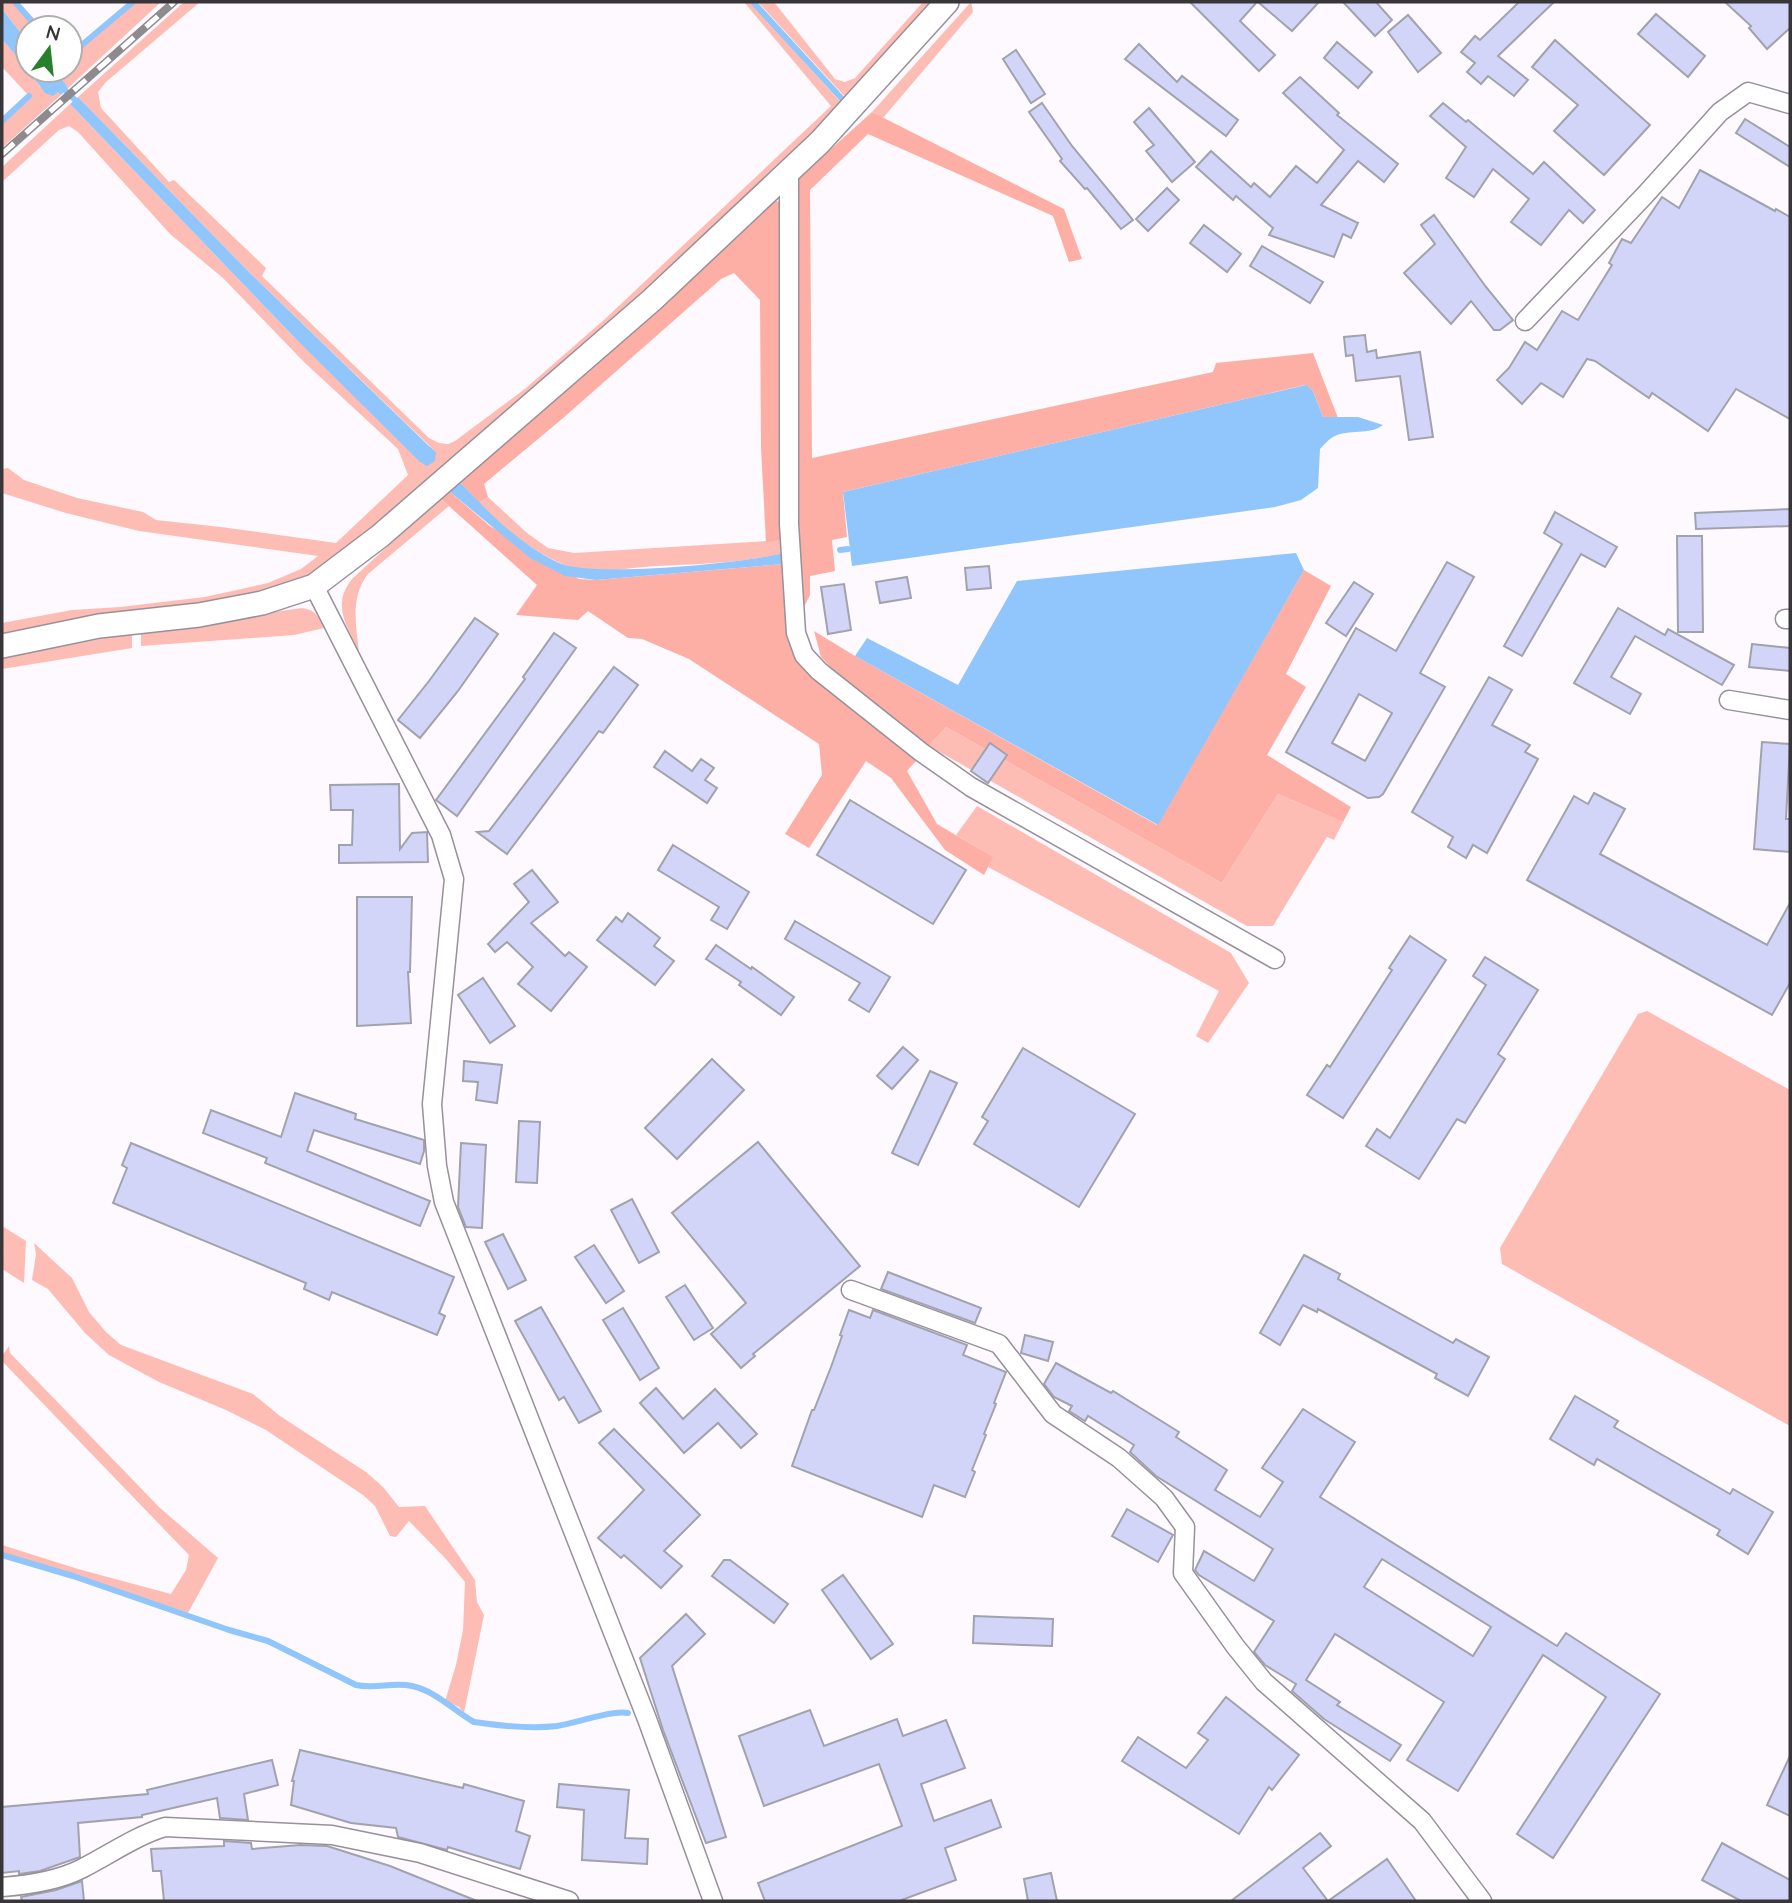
<svg xmlns="http://www.w3.org/2000/svg" width="1792" height="1903" viewBox="0 0 1792 1903" font-family="Quicksand,sans-serif">
  <style>
    .green { fill: #febdb4 }
    .forest { fill: #feafa5 }
    .water { fill: #90c6fc }
    .lines { fill: none; stroke-linecap: round; stroke-linejoin: round }
    .stream { stroke: #90c6fc; stroke-width: 6 }
    .building { fill: #d3d5f8; stroke: #a1a2ae; stroke-width: 2; fill-rule: evenodd }
    .minor-casing { stroke: #98909a; stroke-width: 21 }
    .secondary-casing { stroke: #98909a; stroke-width: 26 }
    .minor { stroke: #fff; stroke-width: 18 }
    .secondary { stroke: #fff; stroke-width: 23 }
    .rail-casing { stroke: #8e8b8f; stroke-width: 8 }
    .rail { stroke: #fff; stroke-width: 5; stroke-dasharray: 16; stroke-linecap: butt }
  </style>
  <rect width="100%" height="100%" fill="#fdf9fe"/>
  <!-- green -->
  <g class="green">
    <path d="M2 2H13L36 28H28V42L2 9Z"/>
    <path d="M136 2H161L68 88 59 76 55 75 51 70H70V57Z"/>
    <path d="M184 2H200L106 82 98 92 101 108 169 182 174 180 266 268 262 276 429 438 439 443 448 444 455 441 526 388 606 318 831 106 744 2H750L843 105 788 161 561 370 365 534 310 575 255 597 2 634V623L72 610 120 607 205 597 268 583 301 569 318 556 139 531 66 513 2 493V469L8 468 24 480 77 498 143 512 156 520 221 527 336 543 408 475 398 449 305 363 223 278 170 234 78 132 69 126 59 130 2 182V167L70 104 294 337 436 452 249 272 78 97Z"/>
    <path d="M758 2H774L835 79 845 82 855 78 923 2H937L848 100Z"/>
    <path d="M971 2 973 12 883 118 872 112Z"/>
    <path d="M2 39 35 78 40 87 58 92 61 95 2 148V124L31 98 2 67Z"/>
    <path d="M488 497 527 533 548 548 574 553 784 540V553C743 563 699 564 656 566 626 568 590 576 560 563 530 550 502 527 479 503Z"/>
    <path d="M440 498 449 506 368 574C350 597 356 625 359 652 347 625 331 606 352 579Z"/>
    <path d="M302 608C315 610 319 616 324 628L294 635 141 646V631Z"/>
    <path d="M132 633V648L2 669V658Z"/>
    <path d="M946 727 1222 883 1278 794 1343 822 1334 840 1327 837 1273 926H1247L929 746Z"/>
    <path d="M977 806 1231 953 1249 983 1208 1043 1196 1036 1219 991 988 867 992 857 956 835Z"/>
    <path d="M1647 1011 1790 1090V1426L1502 1264 1500 1248 1638 1014Z"/>
    <path d="M2 1226 26 1241 24 1283 2 1269Z"/>
    <path d="M34 1243 72 1278 89 1312 106 1332 121 1345 253 1394 280 1416 366 1472 383 1487 399 1507 425 1506 475 1580 477 1602 484 1615 464 1713 459 1707 445 1701 456 1665 463 1630 465 1582 446 1559 409 1521 396 1537 390 1536 375 1506 363 1495 266 1430 226 1410 159 1382 109 1355 85 1333 48 1289 32 1280 36 1254Z"/>
    <path d="M9 1346 10 1353 160 1508 218 1558 188 1613 72 1574 2 1553V1545L78 1569 171 1594 186 1570 189 1555 2 1361V1356Z"/>
  </g>
  <!-- forest -->
  <g class="forest">
    <path d="M872 112 1064 209 1082 259 1069 262 1053 216 868 134 810 190 812 458 1213 372 1216 363 1313 353 1338 418 1323 417 1313 391 1305 385 843 492 847 537 832 540 835 571 810 576V595L798 619 795 188 801 176Z"/>
    <path d="M775 201 783 202 784 540 766 542 761 448 760 300 734 273 721 279 562 419 484 484 488 497 479 503 460 482 551 403Z"/>
    <path d="M449 491 490 526 579 579 596 580 784 564C785 596 782 629 795 659L916 761 907 771 937 824 993 857 984 875 945 850 891 778 866 761 809 848 785 834 822 775 819 744 689 659 642 639 628 638 588 611 578 620 516 615 537 585 440 498Z"/>
    <path d="M1304 570 1331 586 1286 674 1306 687 1267 755 1351 807 1343 822 1278 794 1222 883 946 727 929 746 841 678 821 657 814 631 855 656 1157 825Z"/>
  </g>
  <!-- water -->
  <g class="water">
    <path d="M2 9 28 42V70L2 39Z"/>
    <path d="M28 70H51L55 75H59L68 88 61 95 58 92 53 96 45 93Z"/>
    <path d="M78 97 249 272 429 446 436 452 435 461 427 466 420 462 294 337 70 104Z"/>
    <path d="M1306 385 1313 391 1323 417H1358L1383 425C1369 436 1349 428 1333 437 1329 439 1324 445 1320 449L1318 488 1301 500 1275 507 852 566 843 492Z"/>
    <path d="M460 482C489 513 519 544 559 563 594 578 744 563 784 553V564L596 580 565 576 530 558 449 491Z"/>
    <path d="M1296 553 1304 570 1158 825 855 656 867 638 958 685 1017 581Z"/>
  </g>
  <g class="lines">
    <!-- stream -->
    <g class="stream">
      <path d="M15 2 38 28"/>
      <path d="M753 2 843 100"/>
      <path d="M70 55 133 2"/>
      <path d="M62 87 79 104"/>
      <path d="M2 121 29 96"/>
      <path d="M840 550 848 549"/>
      <path d="M2 1555 73 1576 229 1630 268 1641 356 1685C375 1689 394 1682 412 1686 436 1691 454 1711 474 1722 501 1726 531 1729 557 1726 578 1723 610 1710 628 1713"/>
    </g>
  </g>
  <!-- building -->
  <g class="building">
    <path d="M1190 2H1257L1240 21 1275 55 1259 71Z"/>
    <path d="M1258 2H1319L1292 31Z"/>
    <path d="M1343 2H1376L1392 20 1375 36Z"/>
    <path d="M1519 2H1554L1498 56 1528 80 1514 96 1488 76 1481 84 1467 72 1475 63 1461 52 1475 36 1480 40Z"/>
    <path d="M1725 2H1790V28L1767 49 1749 28 1751 26Z"/>
    <path d="M1656 14 1705 56 1688 77 1638 34Z"/>
    <path d="M1408 15 1441 53 1418 72 1388 32Z"/>
    <path d="M1555 40 1650 125 1604 175 1554 131 1578 105 1532 67Z"/>
    <path d="M1337 42 1372 72 1358 88 1324 58Z"/>
    <path d="M1139 44 1177 82 1182 76 1238 120 1226 136 1125 59Z"/>
    <path d="M1016 50 1045 94 1031 103 1003 59Z"/>
    <path d="M1300 77 1339 113 1337 115 1398 164 1384 182 1358 161 1321 205 1358 223 1351 238 1343 234 1334 257 1269 235 1273 228 1236 196 1233 200 1196 167 1211 151 1251 187 1254 183 1270 197 1296 166 1317 183 1344 150 1283 93Z"/>
    <path d="M1042 103 1072 146 1133 220 1121 229 1087 188 1085 189 1060 161 1062 159 1029 112Z"/>
    <path d="M1443 103 1466 122 1468 120 1533 174 1544 162 1595 210 1583 223 1569 210 1541 245 1511 222 1529 199 1493 169 1474 197 1446 178 1466 147 1430 116Z"/>
    <path d="M1149 108 1195 162 1172 182 1146 151 1154 145 1134 122Z"/>
    <path d="M1745 119 1790 147V167L1736 133Z"/>
    <path d="M1700 170 1775 211 1776 209 1790 217V419L1736 389 1708 431 1652 393 1649 398 1595 361 1587 359 1563 397 1541 383 1522 404 1497 380 1509 368 1525 342 1537 350 1562 311 1578 320 1612 265 1609 263 1622 239 1631 243 1662 197 1679 208Z"/>
    <path d="M1167 188 1179 200 1148 231 1136 219Z"/>
    <path d="M1434 215 1486 287 1513 320 1500 330H1494L1471 301 1451 324 1404 273 1435 244 1421 225Z"/>
    <path d="M1204 225 1241 254 1227 272 1190 243Z"/>
    <path d="M1262 246 1323 282 1310 303 1250 266Z"/>
    <path d="M1365 335 1367 352 1376 350 1377 358 1420 352 1433 437 1409 440 1400 376 1356 381 1353 355 1346 356 1344 337Z"/>
    <path d="M1790 509V526L1696 529 1695 513Z"/>
    <path d="M1555 512 1617 547 1605 567 1581 554 1522 656 1504 646 1562 544 1544 533Z"/>
    <path d="M1677 536H1702L1703 632H1678Z"/>
    <path d="M1447 562 1474 577 1420 673 1445 687 1383 794 1379 797 1368 798 1286 752 1356 628 1396 651ZM1359 694 1392 713 1365 761 1332 743Z"/>
    <path d="M989 566 991 588 967 590 965 568Z"/>
    <path d="M907 577 911 598 880 603 876 582Z"/>
    <path d="M1354 582 1373 594 1346 636 1326 623Z"/>
    <path d="M844 584 851 630 828 634 821 587Z"/>
    <path d="M1618 608 1665 635 1668 629 1734 665 1722 685 1635 636 1611 677 1641 694 1630 714 1574 683Z"/>
    <path d="M475 618 498 634 458 691 420 738 398 720 429 681Z"/>
    <path d="M554 633 576 648 457 816 436 800 525 679 523 677Z"/>
    <path d="M1752 644 1790 648V671L1749 667Z"/>
    <path d="M614 667 638 685 603 733 599 731 507 854 477 832 489 831Z"/>
    <path d="M1489 677 1512 690 1492 725 1530 745 1525 752 1538 759 1487 853 1473 845 1466 858 1448 847 1453 837 1412 812Z"/>
    <path d="M1762 742 1790 744 1786 819H1790V852L1754 849Z"/>
    <path d="M990 743 1007 755 988 783 971 771Z"/>
    <path d="M665 751 692 771 701 759 714 768 705 780 717 788 707 803 654 767Z"/>
    <path d="M399 784 400 849 412 833 427 832 428 862 339 863V845H352L353 810H331L330 785Z"/>
    <path d="M1594 793 1625 809 1600 854 1767 945 1790 903V983L1772 1015 1527 880 1574 796 1588 804Z"/>
    <path d="M850 800 966 870 933 924 817 855Z"/>
    <path d="M673 845 749 892 727 929 711 920 719 907 658 870Z"/>
    <path d="M532 870 558 902 531 923 565 956 569 952 587 967 551 1011 518 984 533 967 507 942 495 952 488 944 529 902 514 884Z"/>
    <path d="M357 897H412L410 972H408L411 1023 357 1026Z"/>
    <path d="M628 913 660 938 654 946 674 961 655 985 597 940 616 917 622 922Z"/>
    <path d="M795 921 890 977 869 1012 849 1000 860 983 785 939Z"/>
    <path d="M1410 936 1446 960 1343 1118 1307 1095 1327 1065 1330 1067 1392 970 1389 968Z"/>
    <path d="M716 945 751 969 752 967 794 997 781 1015 739 985 741 982 706 959Z"/>
    <path d="M1485 957 1538 990 1498 1054 1505 1059 1465 1123 1457 1119 1419 1179 1366 1146 1377 1129 1390 1138 1486 985 1473 976Z"/>
    <path d="M483 978 515 1026 490 1043 458 995Z"/>
    <path d="M903 1047 918 1060 892 1089 877 1076Z"/>
    <path d="M1023 1048 1135 1114 1079 1207 974 1144 988 1121 982 1117Z"/>
    <path d="M712 1059 744 1090 677 1159 645 1128Z"/>
    <path d="M464 1061 502 1065 497 1103 476 1100 478 1082 463 1081Z"/>
    <path d="M930 1071 957 1083 918 1165 892 1153Z"/>
    <path d="M295 1093 356 1114 355 1119 424 1140V1151L420 1164 314 1130 307 1151 430 1201 420 1226 265 1163 267 1158 203 1133 211 1110 281 1137Z"/>
    <path d="M519 1121 540 1122 537 1183 516 1182Z"/>
    <path d="M758 1142 860 1266 753 1354 755 1356 741 1368 711 1334 746 1303 672 1213Z"/>
    <path d="M131 1143 454 1277 439 1313 445 1316 437 1335 332 1292 329 1300 304 1289 306 1283 113 1203 127 1168 122 1165Z"/>
    <path d="M461 1143 486 1145 482 1228 466 1227 458 1207Z"/>
    <path d="M632 1199 659 1252 639 1263 611 1210Z"/>
    <path d="M503 1234 526 1280 508 1289 485 1242Z"/>
    <path d="M594 1245 624 1291 606 1303 575 1257Z"/>
    <path d="M1304 1255 1340 1274 1338 1279 1453 1343 1456 1339 1489 1357 1468 1396 1435 1378 1437 1374 1318 1309 1317 1312 1303 1305 1280 1345 1260 1333Z"/>
    <path d="M888 1272 981 1308 975 1323 881 1289Z"/>
    <path d="M685 1285 713 1328 694 1340 666 1297Z"/>
    <path d="M541 1307 601 1411 579 1423 564 1397 559 1400 515 1321Z"/>
    <path d="M623 1308 659 1368 640 1380 603 1320Z"/>
    <path d="M849 1310 870 1318 873 1310 967 1345 963 1355 1006 1372 994 1403 996 1404 984 1434 986 1435 972 1470 975 1472 965 1497 934 1485 922 1517 792 1466 812 1410H814L831 1367 842 1336 840 1335Z"/>
    <path d="M1025 1335 1053 1342 1048 1361 1021 1353Z"/>
    <path d="M1056 1363 1111 1393 1113 1391 1179 1432 1176 1437 1227 1470 1215 1490 1260 1517 1283 1482 1262 1468 1303 1409 1355 1442 1320 1497 1557 1646 1566 1633 1660 1694 1553 1858 1517 1834 1606 1697 1543 1655 1458 1791 1407 1760 1444 1702 1335 1634 1306 1680 1340 1702 1337 1705 1401 1745 1390 1761 1324 1719 1292 1691 1296 1684 1265 1665 1254 1652 1274 1621 1199 1575 1195 1570 1204 1551 1254 1581 1273 1549 1156 1476 1130 1452 1134 1445 1088 1416 1085 1421 1069 1411 1072 1406 1054 1397 1044 1384ZM1382 1559 1491 1627 1473 1656 1364 1587Z"/>
    <path d="M656 1388 683 1419 715 1389 757 1434 741 1448 718 1423 684 1453 640 1403Z"/>
    <path d="M1575 1396 1618 1421 1614 1427 1730 1494 1733 1489 1773 1512 1748 1554 1717 1535 1720 1530 1597 1459 1594 1465 1550 1439Z"/>
    <path d="M614 1429 700 1515 664 1551 682 1566 661 1588 624 1555 621 1558 598 1538 644 1490 599 1443Z"/>
    <path d="M1127 1509 1173 1535 1158 1562 1112 1536Z"/>
    <path d="M724 1560H730L788 1604 774 1623 712 1576Z"/>
    <path d="M843 1575 893 1644 871 1659 822 1590Z"/>
    <path d="M686 1614 705 1634 672 1666 726 1837 706 1843 663 1730 640 1658Z"/>
    <path d="M974 1616 1053 1619 1052 1646 973 1643Z"/>
    <path d="M1226 1697 1299 1755 1272 1790 1269 1787 1239 1834 1122 1761 1138 1737 1186 1768 1208 1740 1198 1733Z"/>
    <path d="M810 1710 824 1746 897 1719 903 1736 946 1720 965 1768 921 1784 934 1821 991 1800 1001 1827 945 1848 956 1880 899 1901H765L758 1883 902 1826 879 1764 764 1806 739 1736Z"/>
    <path d="M300 1750 463 1788 464 1784 524 1801 516 1831 530 1836 520 1869 448 1847 447 1850 398 1837 396 1828 351 1823 291 1805 294 1781H292Z"/>
    <path d="M1790 1756V1816L1767 1805Z"/>
    <path d="M272 1760 278 1785 244 1794 248 1820 220 1818 217 1798 142 1815V1817L78 1823 80 1857 40 1871 19 1874V1871L2 1873V1807L148 1794 147 1790Z"/>
    <path d="M559 1784 629 1790 625 1838 648 1839 647 1864 582 1860 584 1810 557 1807Z"/>
    <path d="M1320 1833 1331 1846 1303 1868 1328 1901 1387 1859 1416 1901H1231Z"/>
    <path d="M224 1841 251 1843 252 1849 300 1845 327 1846 390 1866 477 1901H164L161 1871H153L151 1849 224 1846Z"/>
    <path d="M1722 1843 1790 1880V1901H1741L1702 1880Z"/>
    <path d="M1051 1873 1057 1901H1028L1024 1879Z"/>
    <path d="M82 1881 84 1901H22L21 1897 56 1890Z"/>
  </g>
  <g class="lines">
    <!-- minor casing -->
    <g class="minor-casing">
      <g id="minor">
        <path d="M789 171V524L796 633 804 655 819 671 921 752 971 787 1275 959"/>
        <path d="M1525 321 1645 195 1720 112 1748 92 1790 104"/>
        <path d="M314 586 441 835 454 879 432 1104 437 1166 444 1202 647 1719 713 1901"/>
        <path d="M1785 619H1790"/>
        <path d="M1729 700 1790 710"/>
        <path d="M851 1290 999 1344 1053 1414 1119 1458 1164 1498 1185 1527 1183 1573 1235 1646 1264 1682 1422 1821 1482 1901"/>
        <path d="M2 1887C29 1885 57 1881 81 1869 109 1855 135 1836 165 1827L332 1835 420 1853 569 1901"/>
      </g>
    </g>
    <!-- secondary casing -->
    <g class="secondary-casing">
      <path id="secondary" d="M2 646 99 626 199 615 262 603 314 586 380 536 652 300 820 142 947 2"/>
    </g>
    <!-- minor -->
    <use href="#minor" class="minor"/>
    <!-- secondary -->
    <use href="#secondary" class="secondary"/>
    <!-- rail casing -->
    <g class="rail-casing">
      <path id="rail" d="M2 154 174 2"/>
    </g>
    <!-- rail -->
    <use href="#rail" class="rail"/>
  </g>
  <!-- border -->
  <rect width="1792" height="1903" fill="none" stroke="#39363a" stroke-width="7"/>
  <!-- north arrow -->
  <g transform="translate(49 49) rotate(15)"><circle r="33" fill="#ffffff" stroke="#b0afb0" stroke-width="2"/>
  <path d="M0-5L12 26L0 18L-12 26Z" fill="#28802f"/>
  <text y="-10" font-size="19" font-weight="bold" text-anchor="middle" fill="#39363a">N</text>
  </g>
</svg>
